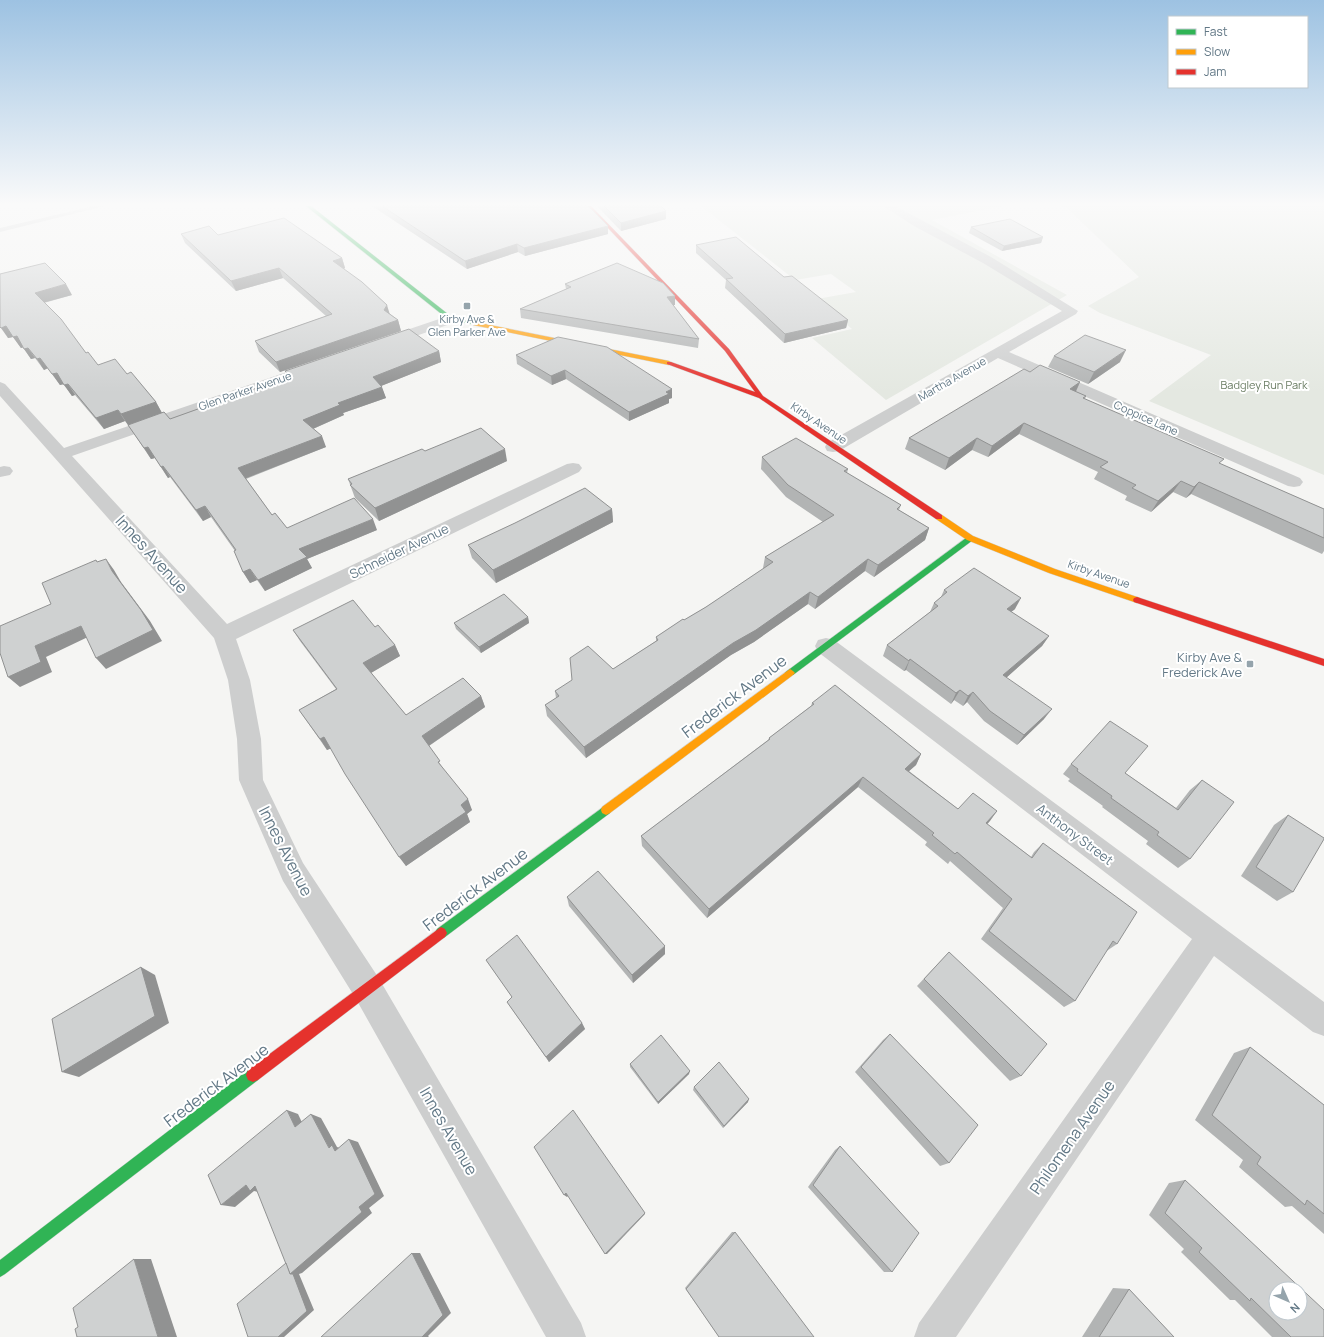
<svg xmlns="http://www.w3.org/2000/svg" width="1324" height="1337" viewBox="0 0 1324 1337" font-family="Manrope,sans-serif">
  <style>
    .green { fill: #e4e8e1 }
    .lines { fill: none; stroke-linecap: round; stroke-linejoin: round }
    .fast-casing { stroke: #d1d3d3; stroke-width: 1 }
    .slow-casing { stroke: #d1d3d3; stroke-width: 1 }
    .jam-casing { stroke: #d1d3d3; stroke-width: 1 }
    .lane { fill: #cdcece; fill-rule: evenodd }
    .street { fill: #cdcece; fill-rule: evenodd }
    .fast { fill: #30b455; fill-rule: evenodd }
    .slow { fill: #ff9f0a; fill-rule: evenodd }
    .jam { fill: #e5322d; fill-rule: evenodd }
    .wall { fill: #b2b4b4 }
    .shaded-wall { fill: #919292 }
    .building { fill: #cfd1d1; stroke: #919292; fill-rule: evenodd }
    .poi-dot { fill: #95a4ac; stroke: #fff; stroke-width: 1.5 }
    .labels { text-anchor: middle; stroke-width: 4; stroke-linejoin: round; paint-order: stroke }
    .far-poi-label { font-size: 11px; fill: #627886; stroke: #fff }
    .far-street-label { font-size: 11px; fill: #627886; stroke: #fff }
    .far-park-label { font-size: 11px; fill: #697c62; stroke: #fff }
    .street-label { font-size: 13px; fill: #627886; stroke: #fff }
    .poi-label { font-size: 13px; fill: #627886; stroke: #fff; text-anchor: end }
    .near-street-label { font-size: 16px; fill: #627886; stroke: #fff }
  </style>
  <rect width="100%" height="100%" fill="#f5f5f3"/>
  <!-- green -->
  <g class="green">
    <path d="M701 206H1003L932 220 1067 295 886 400 812 338 852 329 817 299 856 292 831 274 795 280Z"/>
    <path d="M1061 206H1324V475L1149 401 1211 355 1100 313 1088 306 1139 277 1067 208Z"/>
  </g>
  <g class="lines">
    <!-- fast casing -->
    <g class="fast-casing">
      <g id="fast">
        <path d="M306 206H311L453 318 477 323V325L449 320Z"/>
        <path d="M970 535 974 538 973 540 793 675H787L785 673 787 671Z"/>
        <path d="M606 805 610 807 611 810 610 813 445 937 441 939 437 937 435 933 437 929Z"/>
        <path d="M253 1068 258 1070 260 1075 258 1080 5 1274 0 1277V1260L248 1070Z"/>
      </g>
    </g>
    <!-- slow casing -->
    <g class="slow-casing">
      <g id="slow">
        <path d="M475 322 669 361 672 363 669 365 473 325 472 324Z"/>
        <path d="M936 515H942L973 536 1055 569 1140 598 1141 600 1137 603 1049 573 967 540 936 519Z"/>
        <path d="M790 669 793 671 795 673 793 675 610 813 606 815 602 813 601 810 602 807Z"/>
      </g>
    </g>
    <!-- jam casing -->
    <g class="jam-casing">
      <g id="jam">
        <path d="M587 206H591L729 349 763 396 942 515V519H936L759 398 667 364V362H671L755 392 725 351Z"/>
        <path d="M1137 597 1324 659V666L1134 602 1133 600 1134 598Z"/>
        <path d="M441 927 445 929 447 933 445 937 258 1080 253 1082 248 1080 246 1075 248 1070Z"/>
      </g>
    </g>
    <!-- lane -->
    <path class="lane" d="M94 206H105L0 232V228Z"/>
    <!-- street -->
    <g class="street">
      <path d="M883 206H895L991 257 1078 311 1076 314 1009 352 1300 478 1303 482 1300 486 1294 487 1288 486 998 358 839 451 833 452 827 451 825 447 827 443 1062 311 983 263 914 226Z"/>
      <path d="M451 315 456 316 458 319 456 322 390 345H380L378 342 380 339Z"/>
      <path d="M316 362 321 363 323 366 321 369 72 456 227 624 567 464 573 463 579 464 582 468 579 472 236 639 250 680 261 739 263 780 303 863 378 977 581 1323 586 1337H546L356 999 283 881 239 780 237 739 228 680 214 638 0 396V382L5 384 64 448Z"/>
      <path d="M4 466 10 467 13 471 10 475 0 477V467Z"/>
      <path d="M826 638 834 640 1324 1002V1036L1313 1032 1214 956 956 1337H914L919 1323 1192 939 818 652 815 646 818 640Z"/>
    </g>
    <!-- fast -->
    <use href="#fast" class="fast"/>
    <!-- slow -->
    <use href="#slow" class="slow"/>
    <!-- jam -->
    <use href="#jam" class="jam"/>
  </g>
  <!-- wall -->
  <g class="wall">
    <path d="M372 206H588L608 234 525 256 518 252 467 269Z"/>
    <path d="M597 206H661L666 211V219L621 231Z"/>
    <path d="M971 227 1043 237 1041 243 1002 251 969 233Z"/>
    <path d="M181 234 218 235 342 258 345 268 344 269 390 314 398 320 401 331 280 372 259 352 255 341 326 316 283 278 236 291 185 243Z"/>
    <path d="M696 245 784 277 848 320 846 328 784 343 725 288 726 280 696 253Z"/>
    <path d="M0 274 72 295 44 303 86 353 98 365 127 374 156 402 162 413 128 425 125 421 104 429 75 395 72 396 64 384 60 385 48 368 44 370 35 358 31 359 23 347 21 348 13 337 8 338Z"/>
    <path d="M565 284 675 305H673L699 339 698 348 521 318 520 309 566 289Z"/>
    <path d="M439 351 441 362 381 386 386 398 343 413 344 415 313 429 326 447 246 479 272 515 287 528 377 530 307 559 312 568 265 591 257 580 250 583 243 572 235 551 211 517 203 521 170 477 168 478 155 458 151 459 128 425 170 419 288 376 285 371Z"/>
    <path d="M516 355 672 389V398L669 399V403L629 421 566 379 552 385 517 364Z"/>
    <path d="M1054 356 1120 362 1088 384 1048 367Z"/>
    <path d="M1030 372 1080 382 1076 392 1086 396 1085 399 1220 464 1324 509V551L1322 554 1191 494 1186 498 1173 492 1151 512 1125 500 1127 496 1094 479 1098 472 1019 434 988 457 972 450 945 470 905 449 909 438Z"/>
    <path d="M425 451 507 461 379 521 355 498 348 479Z"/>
    <path d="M762 457 848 469 847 473 901 505 899 510 929 528 925 540 874 577 865 571 815 609 808 604 754 642 731 655 586 758 547 716 545 705 556 698 555 691 613 669 656 641V637L706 607 764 569 763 568 765 557 823 522 786 497 761 469Z"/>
    <path d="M612 509 613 522 496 583 472 558 468 545Z"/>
    <path d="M944 590 1015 609 1011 612 1049 636 1042 646 1006 678 1044 719 1017 745 984 721 967 702 963 706 954 700 951 704 906 670 904 671 883 656 887 645 930 612 934 603 941 597Z"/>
    <path d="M528 617 529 623 481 653 456 629 454 623Z"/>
    <path d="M375 627 395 645 400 656 371 673 406 715 481 696 485 707 429 746 442 767 472 810 467 814 470 822 406 866 331 748 327 750 299 710 336 689 300 641 293 630Z"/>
    <path d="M812 703 921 754 916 765 909 771 958 809 997 811 987 824 1031 857 1034 852 1043 843 1117 944 1105 952 1075 1001 1064 1007 981 939 1003 908 950 861 948 864 925 845 927 842 858 787 707 918 642 846 641 836 768 740 769 738 811 706Z"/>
    <path d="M1071 764 1125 773 1176 808 1190 790 1202 780 1190 859 1178 868 1146 844 1148 841 1102 807 1103 806 1068 781 1070 779 1063 774Z"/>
    <path d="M1288 815 1293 892 1277 901 1241 876 1274 825Z"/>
    <path d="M567 897 665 954 633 983 569 906Z"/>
    <path d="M949 952 1021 1076 1010 1081 917 986Z"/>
    <path d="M486 960 582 1023 585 1029 549 1062 507 1002 512 997 491 967Z"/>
    <path d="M890 1034 949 1163 940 1166 855 1072 883 1040Z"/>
    <path d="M1250 1047 1324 1105V1234L1292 1206 1285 1207 1239 1167 1243 1160 1195 1120 1234 1053Z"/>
    <path d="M630 1064 689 1074 658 1104 630 1067Z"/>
    <path d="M694 1087 748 1102 723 1128 693 1090Z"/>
    <path d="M840 1146 892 1272H884L808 1187 835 1150Z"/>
    <path d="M1185 1180 1324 1337H1272L1235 1300H1230L1181 1252 1184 1249 1149 1215 1169 1183Z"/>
    <path d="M732 1232H735L719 1337 685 1288Z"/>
    <path d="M1113 1288 1129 1289 1174 1337H1082Z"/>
  </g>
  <!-- shaded-wall -->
  <g class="shaded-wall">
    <path d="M666 211V219L621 231V223Z"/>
    <path d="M608 226V234L525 256 524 248Z"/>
    <path d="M1043 237 1041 243 1002 251 1004 246Z"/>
    <path d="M517 244 518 252 467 269 465 261Z"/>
    <path d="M342 258 345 268 337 271 333 261Z"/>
    <path d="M279 268 283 278 236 291 231 281Z"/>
    <path d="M66 284 72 295 42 303 35 293Z"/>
    <path d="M675 296V305L667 306V297Z"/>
    <path d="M387 305 390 315 384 310Z"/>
    <path d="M398 320 401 331 280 372 276 362Z"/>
    <path d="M848 320 846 328 784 343 785 334Z"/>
    <path d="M6 326 13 337 8 338 1 328Z"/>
    <path d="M17 336 25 347 21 348 13 337Z"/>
    <path d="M28 348 35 358 31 359 24 349Z"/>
    <path d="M1126 350 1120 362 1088 384 1094 372Z"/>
    <path d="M439 351 441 362 376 388 373 377Z"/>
    <path d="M40 358 48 368 44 370 37 359Z"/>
    <path d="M565 370 566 379 552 385 551 376Z"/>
    <path d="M57 373 64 384 60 385 52 374Z"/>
    <path d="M1080 382 1075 393 1070 389Z"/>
    <path d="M68 384 75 395 72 396 64 385Z"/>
    <path d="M382 387 386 398 343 413 344 415 308 431 303 420 338 403Z"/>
    <path d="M672 389V398L669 399V403L629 421V412Z"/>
    <path d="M156 402 162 413 128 425 121 414Z"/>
    <path d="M118 410 125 421 104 429 96 418Z"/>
    <path d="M1024 423 1019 434 988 457 992 446Z"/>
    <path d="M322 436 326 447 244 479 238 468Z"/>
    <path d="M977 438 972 450 945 470 949 458Z"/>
    <path d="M148 447 155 458 151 459 144 448Z"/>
    <path d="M505 449 507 461 379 521 375 508Z"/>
    <path d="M163 466 170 477 168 478 161 467Z"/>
    <path d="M1181 481 1173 492 1151 512 1158 501Z"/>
    <path d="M1199 482 1191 494 1186 498 1194 487Z"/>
    <path d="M205 506 211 517 203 521 196 510Z"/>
    <path d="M612 509 613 522 496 583 493 570Z"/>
    <path d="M373 519 377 530 307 559 312 568 265 591 258 580 299 549Z"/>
    <path d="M929 528 925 540 874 577 878 565Z"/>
    <path d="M106 559 114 570 121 582 150 621 162 641 106 669 96 658 112 571Z"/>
    <path d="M868 559 865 571 815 609 818 597Z"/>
    <path d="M250 569 257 580 250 583 243 572Z"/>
    <path d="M810 592 808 604 754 642 731 655 586 758 584 747 733 643Z"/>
    <path d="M1021 598 1015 609 1001 620 1007 609Z"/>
    <path d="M528 617 529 623 481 653 479 647Z"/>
    <path d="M81 626 90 636 46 657 52 672 20 687 8 677 35 646Z"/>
    <path d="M1049 636 1042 646 997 686 1003 675Z"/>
    <path d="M395 645 400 656 369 674 363 663Z"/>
    <path d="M910 659 906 670 904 671Z"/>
    <path d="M960 690 954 700 951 704 956 693Z"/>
    <path d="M973 692 967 702 963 706 968 696Z"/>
    <path d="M481 696 485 707 427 747 422 736Z"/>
    <path d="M1052 709 1044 719 1017 745 1024 735Z"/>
    <path d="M324 737 332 748 327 750 320 739Z"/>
    <path d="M921 754 916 765 900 779 905 769Z"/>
    <path d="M863 777 858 787 707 918 709 909Z"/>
    <path d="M468 799 472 810 467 814 470 822 406 866 399 857Z"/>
    <path d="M997 811 990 821 979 833 986 823Z"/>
    <path d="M665 946V954L633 983 632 975Z"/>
    <path d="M141 967 155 975 169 1023 79 1077 62 1072Z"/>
    <path d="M582 1023 585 1029 549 1062 546 1057Z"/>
    <path d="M690 1071 689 1074 658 1104V1102Z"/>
    <path d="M749 1099 748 1102 723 1128 724 1126Z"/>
    <path d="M287 1110 298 1114 306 1131 295 1127Z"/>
    <path d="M311 1114 321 1118 337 1147 342 1149 335 1151 329 1148Z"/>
    <path d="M349 1139 358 1142 384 1196 369 1208 372 1213 302 1273 299 1274 314 1310 284 1337H278L290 1274 359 1207Z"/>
    <path d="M246 1185 268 1188 263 1193 254 1191 235 1207 221 1205Z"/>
    <path d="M566 1193 569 1195 567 1197 564 1195Z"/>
    <path d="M645 1213V1214L607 1254H605Z"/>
    <path d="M412 1253H420L451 1313 428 1336 429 1337H422Z"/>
    <path d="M134 1259H151L177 1337H158Z"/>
  </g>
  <!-- building -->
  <g class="building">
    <path d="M382 206H588L608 226 524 248 517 244 465 261Z"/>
    <path d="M604 206H661L666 211 621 223Z"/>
    <path d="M284 218 342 258 333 261 362 282 387 305 384 310 398 320 276 362 255 341 332 314 279 268 231 281 181 234 209 226 218 235Z"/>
    <path d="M1010 219 1043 237 1004 246 971 227Z"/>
    <path d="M736 237 784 277 792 276 848 320 785 334 726 279 733 278 696 245Z"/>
    <path d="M45 263 66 284 35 293 61 319 86 353 88 352 98 365 115 359 127 374 131 372 156 402 121 414 118 410 96 418 68 384 64 385 57 373 52 374 40 358 37 359 28 348 24 349 17 336 13 337 6 326 1 328 0 327V274Z"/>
    <path d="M617 263 663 283 675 296 667 297 699 339 520 309 571 287 565 284Z"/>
    <path d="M409 329 439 351 373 377 382 387 338 403 340 405 303 420 322 436 238 468 272 515 275 513 287 528 354 498 373 519 299 549 307 557 258 580 250 569 243 572 234 551 236 550 205 506 196 510 163 466 161 467 148 447 144 448 128 425 164 412 170 419 290 376 285 371Z"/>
    <path d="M1085 335 1126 350 1094 372 1054 356Z"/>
    <path d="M558 337 607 347 672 389 666 392 669 394 629 412 565 370 551 376 516 355Z"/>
    <path d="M1040 365 1080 382 1070 389 1086 396 1083 398 1224 459 1219 463 1324 509V538L1199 482 1194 487 1181 481 1158 501 1132 488 1136 485 1100 467 1108 462 1024 423 992 446 977 438 949 458 909 438 1024 369 1030 372Z"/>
    <path d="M481 428 505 449 375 508 350 485 352 484 348 479 422 449 425 451Z"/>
    <path d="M796 438 848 469 844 471 901 505 897 509 929 528 878 565 868 559 818 597 810 592 756 630 733 643 584 747 545 705 559 696 555 691 572 680 570 658 588 646 613 669 658 640 656 637 683 619 684 620 706 607 773 562 765 557 834 515 788 485 762 457Z"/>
    <path d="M585 488 612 509 493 570 468 545 515 523Z"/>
    <path d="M106 559 112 571 141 610 153 630 96 658 81 626 35 646 41 662 8 677 0 653V626L51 604 42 583 96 560 97 562Z"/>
    <path d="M974 568 1021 598 1007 609 1049 636 1003 675 1052 709 1024 735 990 711 973 692 968 696 960 690 956 693 910 659 909 661 887 645 938 606 934 603 947 592 944 590Z"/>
    <path d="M504 594 528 617 479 647 454 623Z"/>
    <path d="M353 600 375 627 378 625 395 645 363 663 406 715 463 678 481 696 422 736 440 761 438 762 468 799 461 805 466 812 399 857 345 774 324 737 320 739 299 710 337 689 293 630Z"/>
    <path d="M835 685 921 754 905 769 958 809 973 793 997 811 986 823 1032 858 1043 843 1137 912 1117 944 1113 941 1075 1001 989 931 1012 899 957 852 955 854 932 835 934 833 863 777 709 909 641 836 770 739 769 738 814 704 812 703Z"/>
    <path d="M1110 721 1148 746 1125 773 1178 810 1202 780 1234 802 1190 859 1157 835 1159 832 1111 798 1112 796 1077 771 1078 769 1071 764Z"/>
    <path d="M1288 815 1324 838V839L1293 892 1256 867Z"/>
    <path d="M598 871 665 946 632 975 567 897Z"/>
    <path d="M517 935 582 1023 546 1057 507 1002 512 997 486 960Z"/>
    <path d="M949 952 1047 1044 1021 1076 924 979Z"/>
    <path d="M141 967 155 1016 62 1072 52 1019Z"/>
    <path d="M890 1034 978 1125 949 1163 861 1067Z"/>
    <path d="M661 1035 690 1071 658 1102 630 1064Z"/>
    <path d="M1250 1047 1324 1105V1214L1307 1200 1305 1205 1257 1164 1261 1157 1212 1115Z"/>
    <path d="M719 1062 749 1099 724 1126 694 1087Z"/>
    <path d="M287 1110 295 1127 311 1114 329 1148 332 1145 335 1151 349 1139 375 1194 359 1207 362 1212 290 1274 255 1186 250 1191 246 1185 221 1205 208 1175Z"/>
    <path d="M573 1110 645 1213 605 1254 566 1193 564 1195 534 1147Z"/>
    <path d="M840 1146 919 1233 892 1272 813 1185Z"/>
    <path d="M1185 1180 1324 1310V1337H1291L1251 1298 1250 1301 1199 1252 1202 1248 1165 1213ZM1276 1289H1300V1313H1276Z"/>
    <path d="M735 1232 814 1337H719L686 1289Z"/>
    <path d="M412 1253 443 1315 422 1337H321Z"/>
    <path d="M134 1259 158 1337H77L75 1329 78 1327 73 1308Z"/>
    <path d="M286 1263 290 1274H293L307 1311 278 1337H248L237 1304Z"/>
    <path d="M1129 1289 1174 1337H1099Z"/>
  </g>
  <!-- sky -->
  <linearGradient id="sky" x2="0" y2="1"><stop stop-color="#9dc2e2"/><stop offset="0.52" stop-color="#fafafa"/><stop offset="1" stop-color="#fafafa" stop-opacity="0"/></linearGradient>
  <rect width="1324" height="393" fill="url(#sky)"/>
  <!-- markers -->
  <g class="poi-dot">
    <rect x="463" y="302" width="8" height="8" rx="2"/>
    <rect x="1246" y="660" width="8" height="8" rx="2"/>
  </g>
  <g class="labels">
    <!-- far-poi labels -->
    <g class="far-poi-label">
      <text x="467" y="323">Kirby Ave &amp;<tspan x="467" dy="13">Glen Parker Ave</tspan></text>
    </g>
    <!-- far-street labels -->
    <g class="far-street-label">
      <text transform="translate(952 379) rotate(-30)" y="4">Martha Avenue</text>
      <text transform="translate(245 391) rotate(-19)" y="4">Glen Parker Avenue</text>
      <text transform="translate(1146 418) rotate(24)" y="4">Coppice Lane</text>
      <text transform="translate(819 423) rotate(34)" y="4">Kirby Avenue</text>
      <text transform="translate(1099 574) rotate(19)" y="4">Kirby Avenue</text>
    </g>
    <!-- far-park labels -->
    <g class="far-park-label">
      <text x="1264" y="389">Badgley Run Park</text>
    </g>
    <!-- street labels -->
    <g class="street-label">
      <text transform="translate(399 551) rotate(-26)" y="5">Schneider Avenue</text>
      <text transform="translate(1075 834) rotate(37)" y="5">Anthony Street</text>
    </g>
    <!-- poi labels -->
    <g class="poi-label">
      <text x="1242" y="662">Kirby Ave &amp;<tspan x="1242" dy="15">Frederick Ave</tspan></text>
    </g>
    <!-- near-street labels -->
    <g class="near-street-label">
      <text transform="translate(152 554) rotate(48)" y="6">Innes Avenue</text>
      <text transform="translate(734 696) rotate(-37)" y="6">Frederick Avenue</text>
      <text transform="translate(286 851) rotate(63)" y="6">Innes Avenue</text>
      <text transform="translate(475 889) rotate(-37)" y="6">Frederick Avenue</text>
      <text transform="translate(216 1085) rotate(-37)" y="6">Frederick Avenue</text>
      <text transform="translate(449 1131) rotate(60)" y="6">Innes Avenue</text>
      <text transform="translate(1072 1137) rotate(-55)" y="6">Philomena Avenue</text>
    </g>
  </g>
  <!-- legend -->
  <rect x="1168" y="16" width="140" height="72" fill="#ffffff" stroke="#c0c9cf"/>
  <rect x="1176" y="29" width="20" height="6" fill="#30b455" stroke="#c0c9cf"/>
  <text x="1204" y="36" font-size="12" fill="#627886">Fast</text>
  <rect x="1176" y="49" width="20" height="6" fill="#ff9f0a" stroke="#c0c9cf"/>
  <text x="1204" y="56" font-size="12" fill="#627886">Slow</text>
  <rect x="1176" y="69" width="20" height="6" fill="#e5322d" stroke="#c0c9cf"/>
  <text x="1204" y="76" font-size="12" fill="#627886">Jam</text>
  <!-- north arrow -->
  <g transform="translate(1288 1301) rotate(135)"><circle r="19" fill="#ffffff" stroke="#c0c9cf"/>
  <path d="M0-3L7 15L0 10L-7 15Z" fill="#95a4ac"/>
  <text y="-6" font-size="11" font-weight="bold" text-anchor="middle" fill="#627886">N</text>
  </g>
</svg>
